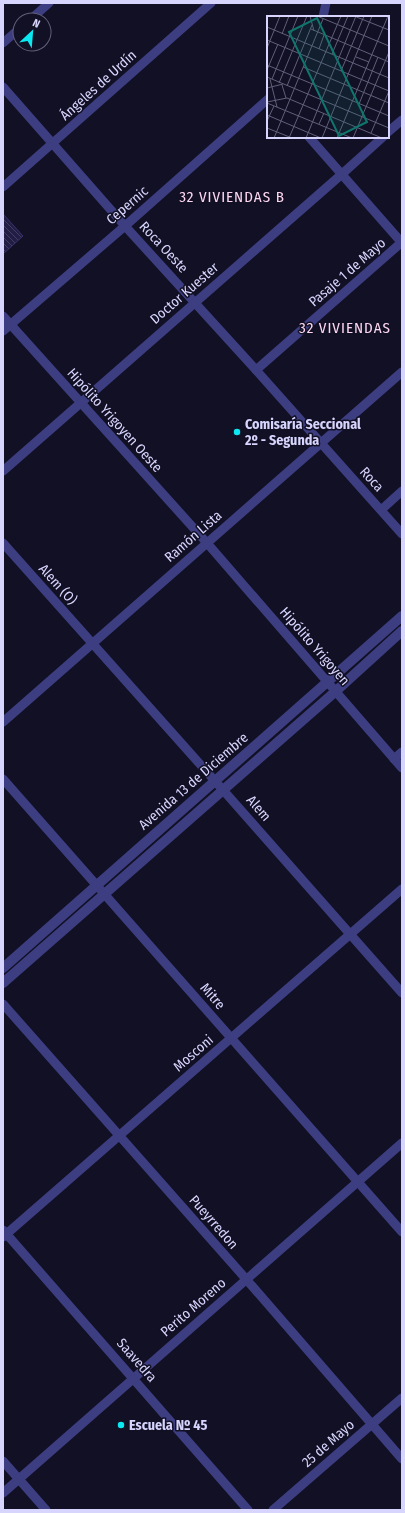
<svg xmlns="http://www.w3.org/2000/svg" width="405" height="1513" viewBox="0 0 405 1513" font-family="'Fira Sans Condensed',sans-serif">
  <style>
    .building { fill: url(#building-back-hatch); stroke: #39306f }
    .lines { fill: none; stroke-linecap: round; stroke-linejoin: round }
    .minor { stroke: #3d3e81; stroke-width: 9 }
    .tertiary { stroke: #3d3e81; stroke-width: 10 }
    .poi-dot { fill: #0be8f2; stroke: #121024; stroke-width: 1.5 }
    .labels { text-anchor: middle; stroke-width: 3; stroke-linejoin: round; paint-order: stroke }
    .street-label { font-size: 14px; fill: #d7d5fd; stroke: #121024 }
    .poi-label { font-size: 14px; font-weight: bold; fill: #d7d5fd; stroke: #121024; text-anchor: start }
    .neighbourhood-label { font-size: 15px; letter-spacing: 1px; fill: #fdd7f1; stroke: #121024 }
    .inset-road { fill: none; stroke: #615f7b; stroke-width: 1 }
    .view { fill: #0f766e; fill-opacity: 0.15; stroke: #0f766e; stroke-width: 2 }
    .inset-edge { fill: none; stroke: #d7d5fd; stroke-width: 2 }
  </style>
  <defs>
    <pattern id="building-back-hatch" width="6" height="6" patternUnits="userSpaceOnUse"><rect width="6" height="6" fill="#221d44"/><path d="M-1 5l2 2M0 0l6 6M5-1l2 2" fill="none" stroke="#413d60"/></pattern>
  </defs>
  <rect width="100%" height="100%" fill="#121024"/>
  <!-- building -->
  <path class="building" d="M3 214 23 236 3 254Z"/>
  <g class="lines">
    <!-- minor -->
    <g class="minor">
      <path d="M323 17 326 3"/>
      <path d="M30 20 49 3"/>
      <path d="M3 43 20 28"/>
      <path d="M3 87 125 226 256 370 402 534"/>
      <path d="M388 132 402 120"/>
      <path d="M309 137 402 243"/>
      <path d="M3 187 211 3"/>
      <path d="M3 316 207 543 402 768"/>
      <path d="M3 331 125 226 268 99"/>
      <path d="M256 370 402 242"/>
      <path d="M3 471 342 174 383 137"/>
      <path d="M381 510 402 491"/>
      <path d="M3 543 223 790 402 993"/>
      <path d="M3 722 402 372"/>
      <path d="M394 759 402 752"/>
      <path d="M3 779 402 1232"/>
      <path d="M3 1004 246 1279 402 1459"/>
      <path d="M3 1230 248 1510"/>
      <path d="M3 1237 402 889"/>
      <path d="M3 1461 46 1510"/>
      <path d="M3 1493 402 1143"/>
      <path d="M273 1510 402 1398"/>
    </g>
    <!-- tertiary -->
    <g class="tertiary">
      <path d="M3 968 402 616"/>
      <path d="M3 983 336 691 402 631"/>
    </g>
  </g>
  <!-- markers -->
  <g class="poi-dot">
    <circle cx="237" cy="432" r="4"/>
    <circle cx="121" cy="1425" r="4"/>
  </g>
  <g class="labels">
    <!-- street labels -->
    <g class="street-label">
      <text transform="translate(98 85) rotate(-42)" y="5">Ángeles de Urdín</text>
      <text transform="translate(127 205) rotate(-41)" y="5">Cepernic</text>
      <text transform="translate(164 247) rotate(47)" y="5">Roca Oeste</text>
      <text transform="translate(347 272) rotate(-41)" y="5">Pasaje 1 de Mayo</text>
      <text transform="translate(184 293) rotate(-41)" y="5">Doctor Kuester</text>
      <text transform="translate(115 420) rotate(48)" y="5">Hipólito Yrigoyen Oeste</text>
      <text transform="translate(372 479) rotate(48)" y="5">Roca</text>
      <text transform="translate(193 536) rotate(-41)" y="5">Ramón Lista</text>
      <text transform="translate(58 584) rotate(48)" y="5">Alem (O)</text>
      <text transform="translate(315 646) rotate(49)" y="5">Hipólito Yrigoyen</text>
      <text transform="translate(193 781) rotate(-41)" y="5">Avenida 13 de Diciembre</text>
      <text transform="translate(259 808) rotate(49)" y="5">Alem</text>
      <text transform="translate(213 996) rotate(49)" y="5">Mitre</text>
      <text transform="translate(193 1053) rotate(-41)" y="5">Mosconi</text>
      <text transform="translate(214 1222) rotate(49)" y="5">Pueyrredon</text>
      <text transform="translate(193 1307) rotate(-41)" y="5">Perito Moreno</text>
      <text transform="translate(137 1360) rotate(49)" y="5">Saavedra</text>
      <text transform="translate(328 1443) rotate(-41)" y="5">25 de Mayo</text>
    </g>
    <!-- poi labels -->
    <g class="poi-label">
      <text x="245" y="429">Comisaría Seccional<tspan x="245" dy="16">2º - Segunda</tspan></text>
      <text x="129" y="1430">Escuela Nº 45</text>
    </g>
    <!-- neighbourhood labels -->
    <g class="neighbourhood-label">
      <text x="232" y="202">32 VIVIENDAS B</text>
      <text x="345" y="333">32 VIVIENDAS</text>
    </g>
  </g>
  <!-- overview -->
  <g transform="translate(267 16)">
    <rect width="122" height="122" fill="#121024"/>
    <path class="inset-road" d="M43 0 47 15M50 0 122 30M87 0 122 14M0 11 122 62M44 13 122 46M15 18 22 0M0 24 122 75M0 32 13 0M52 33 57 19M65 38 81 0M89 41 102 46M0 49 122 100M36 51 122 87M0 54 11 28M74 55 97 0M0 61 122 112M3 63 10 91M5 63 31 0M12 67 40 0M15 69 19 82M20 70 45 9M0 72 16 68M0 86 20 82 115 122M0 87 85 122M92 88 111 41M0 99 54 122M0 105 7 90M52 108 57 97M0 112 25 122M104 117 122 75M7 122 56 3M22 122 74 0M39 122 89 0M55 122 105 0M70 122 121 0M86 122 122 36"/>
    <path class="view" d="M50 2 100 106 72 120 22 16Z"/>
    <rect width="122" height="122" class="inset-edge"/>
  </g>
  <!-- border -->
  <rect width="405" height="1513" fill="none" stroke="#d7d5fd" stroke-width="8"/>
  <!-- north arrow -->
  <g transform="translate(32 32) rotate(26)"><circle r="19" fill="#121024" stroke="#615f7b"/>
  <path d="M0-3L7 15L0 10L-7 15Z" fill="#0be8f2"/>
  <text y="-6" font-size="11" font-weight="bold" text-anchor="middle" fill="#d7d5fd">N</text>
  </g>
</svg>
